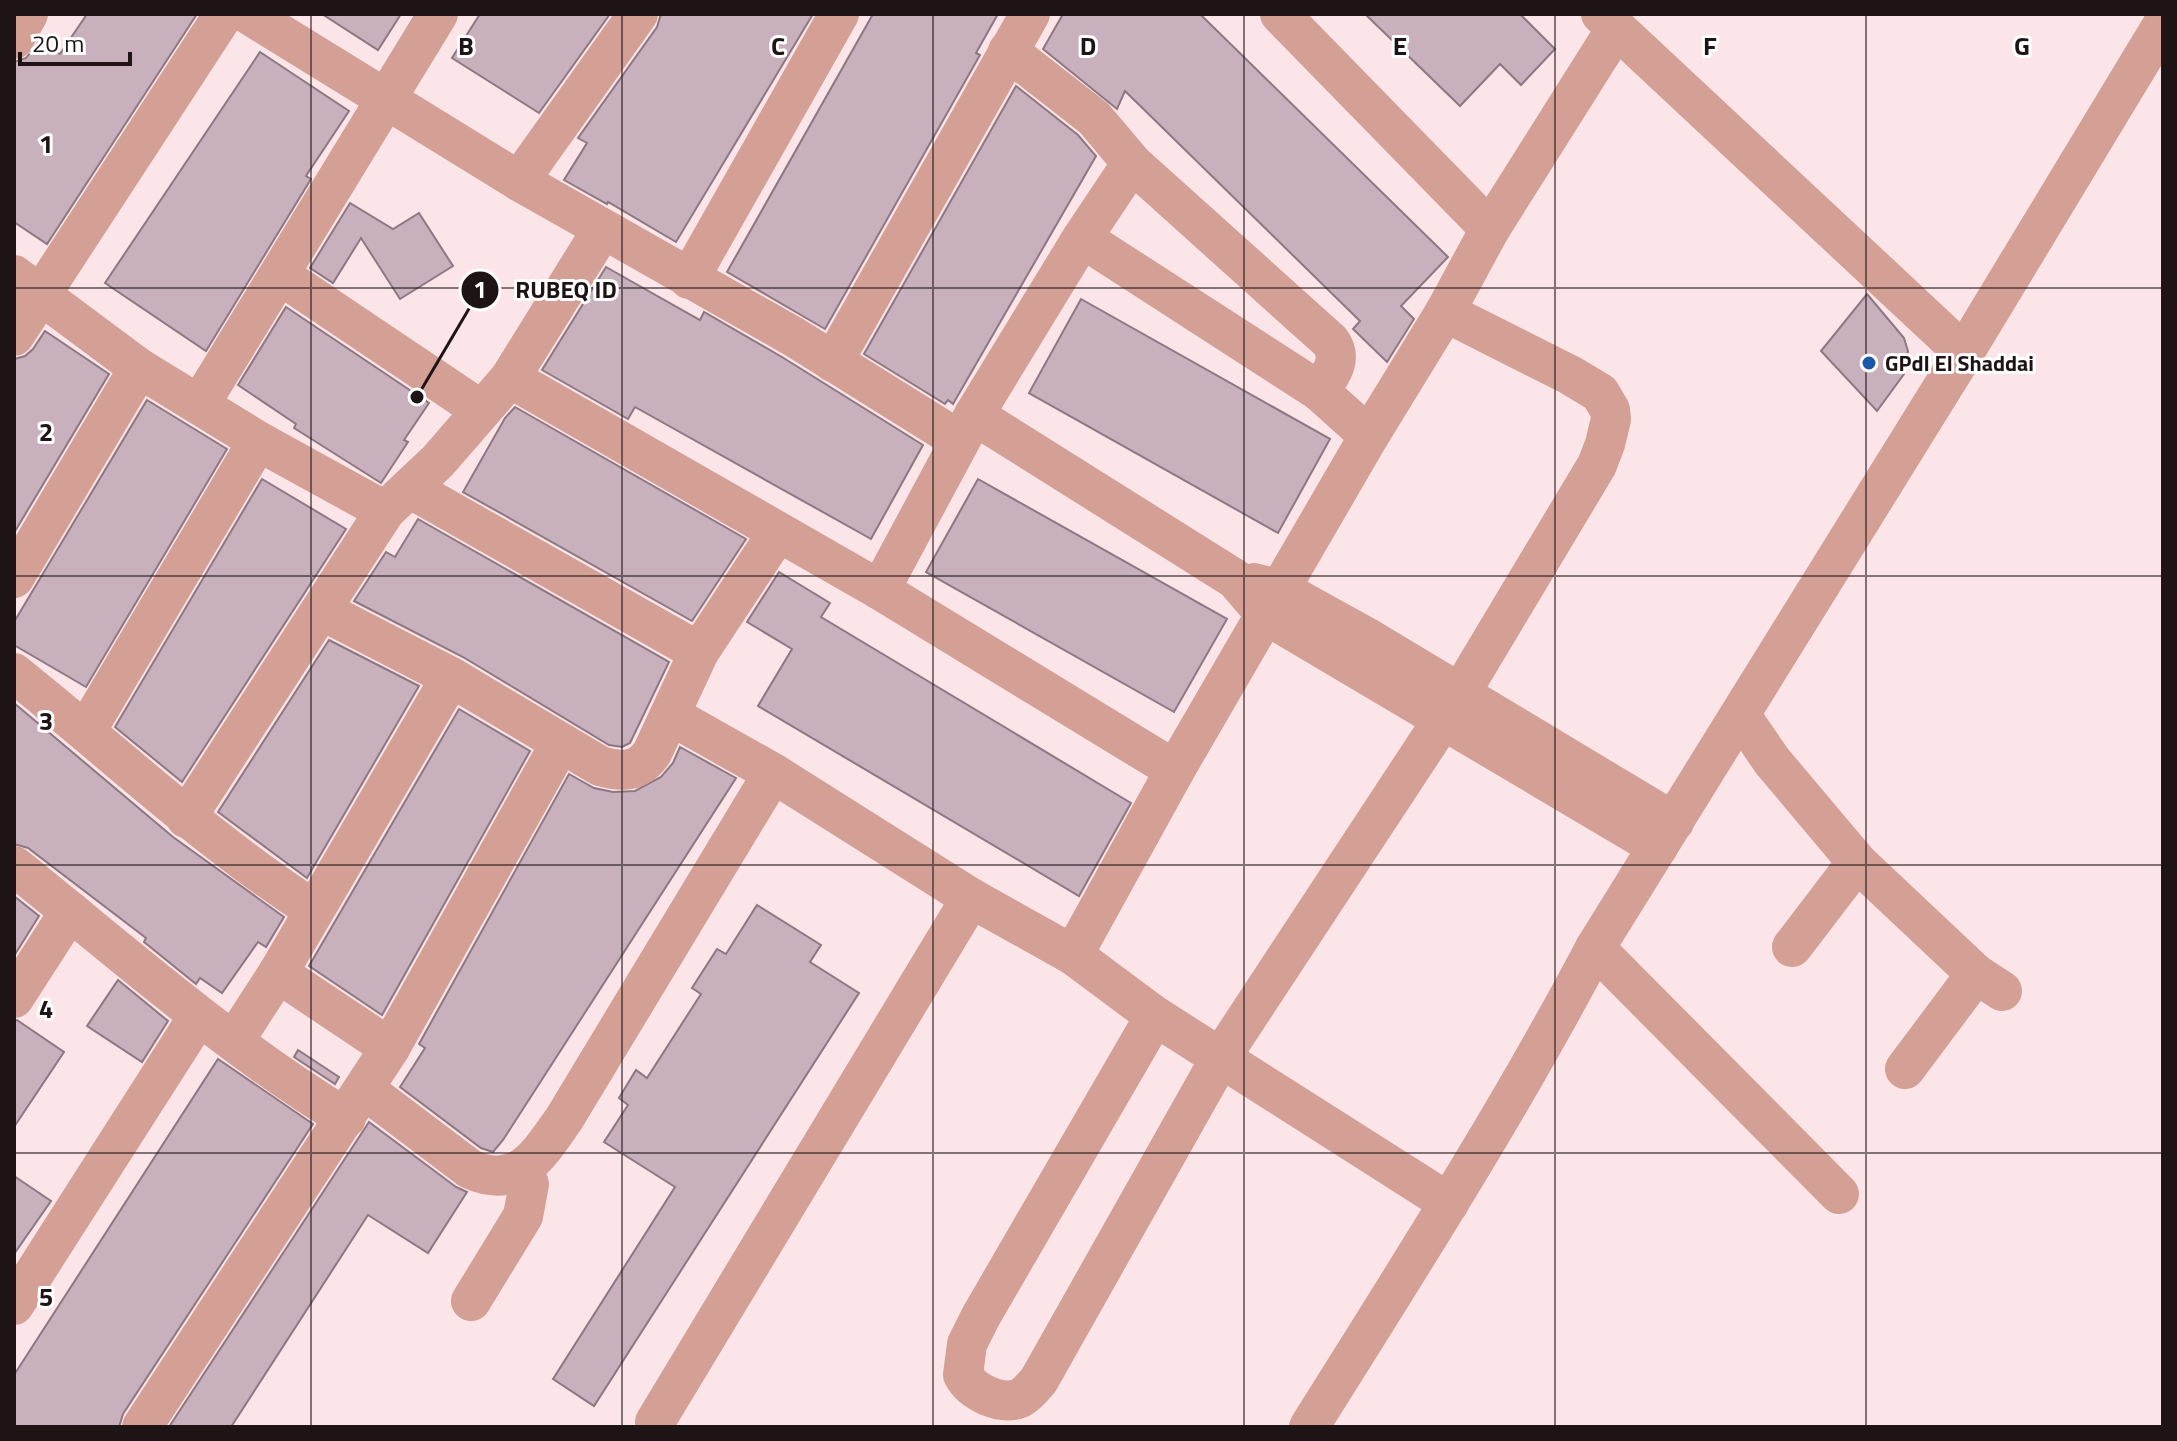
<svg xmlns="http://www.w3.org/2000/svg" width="2177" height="1441" viewBox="0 0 2177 1441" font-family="'Titillium Web',sans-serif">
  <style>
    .building { fill: #c8b0bc; stroke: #8d7782; stroke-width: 2 }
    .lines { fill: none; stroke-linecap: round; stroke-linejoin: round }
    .minor { stroke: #d49f95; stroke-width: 40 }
    .grid { fill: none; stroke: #1e1416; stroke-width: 2; stroke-opacity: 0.55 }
    .poi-dot { fill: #1c58a9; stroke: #fff; stroke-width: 3 }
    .labels { text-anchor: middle; stroke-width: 6; stroke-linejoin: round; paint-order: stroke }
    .poi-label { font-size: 22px; font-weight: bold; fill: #1e1416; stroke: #fff; text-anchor: start }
    .grid-label { font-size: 26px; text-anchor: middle; font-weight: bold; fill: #1e1416; stroke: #fff; stroke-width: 6; stroke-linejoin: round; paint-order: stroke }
    .leader { fill: none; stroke: #1e1416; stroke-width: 3 }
    .callout-dot { fill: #1e1416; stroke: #fff; stroke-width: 3 }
    .mark-label { font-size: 24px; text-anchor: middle; font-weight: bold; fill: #fff }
    .callout-label { font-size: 24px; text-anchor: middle; font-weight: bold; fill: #1e1416; stroke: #fff; stroke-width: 6; stroke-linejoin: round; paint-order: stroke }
  </style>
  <rect width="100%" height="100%" fill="#fce5e8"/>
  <!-- building -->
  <g class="building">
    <path d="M87 14H197L47 244 14 222V62L26 58 39 41 60 54Z"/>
    <path d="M322 14H401L378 50Z"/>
    <path d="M480 14H610L539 113 452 58Z"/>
    <path d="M661 14H813L676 242 608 202 607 204 564 180 587 143 578 138 657 27Z"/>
    <path d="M873 14H998L976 53 980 55 825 329 727 272Z"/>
    <path d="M1063 14H1200L1448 257 1401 306 1414 319 1387 362 1353 329 1360 321 1125 91 1117 109 1043 49Z"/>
    <path d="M1365 14H1520L1555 49 1521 85 1500 64 1460 106Z"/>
    <path d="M260 52 349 111 306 176 311 179 206 351 105 283Z"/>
    <path d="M1016 86 1078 135 1096 156 953 404 948 400 945 404 864 354Z"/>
    <path d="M350 203 393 229 419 213 453 266 400 299 361 238 333 283 310 268Z"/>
    <path d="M606 267 700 320 704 312 782 357 923 445 871 539 635 407 628 419 542 370Z"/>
    <path d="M1867 294 1904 338 1908 351 1904 374 1877 411 1821 351Z"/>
    <path d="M1081 299 1330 439 1278 533 1029 393Z"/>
    <path d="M286 307 429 403 404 440 408 442 381 483 294 428 296 424 238 385Z"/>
    <path d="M45 331 109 374 14 533V359L25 356 33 349Z"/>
    <path d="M147 400 227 449 86 687 14 645V622Z"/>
    <path d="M515 407 746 539 692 621 463 492 505 418Z"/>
    <path d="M262 479 346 529 182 782 115 727Z"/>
    <path d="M978 479 1227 619 1174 712 926 572Z"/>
    <path d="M418 519 669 662 630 743 622 747 609 745 463 657 354 601 386 552 395 557Z"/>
    <path d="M779 572 830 603 821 617 1131 803 1079 896 758 706 792 649 747 622Z"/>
    <path d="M329 640 419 686 307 878 218 812Z"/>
    <path d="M14 703 173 837 284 917 266 947 258 942 222 993 200 978 196 984 144 942 146 938 28 848 14 844Z"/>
    <path d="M459 709 530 751 382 1015 309 966Z"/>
    <path d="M680 747 736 778 503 1140 493 1152 481 1148 400 1087 425 1048 419 1044 569 774 594 788 613 792 635 791 661 777 673 763Z"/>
    <path d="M14 896 39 916 14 956Z"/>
    <path d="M757 905 821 945 810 962 859 993 594 1406 553 1379 675 1187 604 1142 628 1105 619 1098 636 1070 647 1078 701 994 692 988 717 949 726 954Z"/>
    <path d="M118 980 168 1021 142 1062 87 1026Z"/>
    <path d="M17 1020 64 1052 14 1127V1021Z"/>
    <path d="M298 1050 339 1077 335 1084 294 1057Z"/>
    <path d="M218 1059 313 1124 123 1414 119 1427H14V1375Z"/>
    <path d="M369 1122 456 1187 467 1192 428 1253 368 1215 231 1427H169Z"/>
    <path d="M14 1176 51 1201 14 1254Z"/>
  </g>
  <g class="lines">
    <!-- minor -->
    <g class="minor">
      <path d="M248 14 519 181 794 337 959 440"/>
      <path d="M1280 14 1490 229"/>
      <path d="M1601 14 1964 353"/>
      <path d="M14 39 28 14"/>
      <path d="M1008 51 1094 118 1132 163 1330 341C1344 359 1330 376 1319 391"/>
      <path d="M519 181 638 14"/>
      <path d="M1082 238 1319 391 1369 436"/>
      <path d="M14 275 139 368 258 441 385 511"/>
      <path d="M280 275 481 410"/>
      <path d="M689 279 839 14"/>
      <path d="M14 336 224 14"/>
      <path d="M833 362 1030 14"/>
      <path d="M510 378 880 590 1175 770"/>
      <path d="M200 404 438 14"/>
      <path d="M974 415 1235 579 1266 615 1658 847"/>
      <path d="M411 489 699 652"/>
      <path d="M14 578 139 368"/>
      <path d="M1254 583 1281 590 1366 637 1674 822"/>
      <path d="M880 590 974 415 1082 238 1132 163"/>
      <path d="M323 611 451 677 600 766C621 772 638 773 652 753L699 652 778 532"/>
      <path d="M14 673C114 753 206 840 314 910"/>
      <path d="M670 715 773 773 971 898 1073 955 1155 1016 1449 1203"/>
      <path d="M1741 716 1772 761 1857 862 1976 974 2002 991"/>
      <path d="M86 731 258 441"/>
      <path d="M186 818 385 511 438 461 510 378 602 230"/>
      <path d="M14 866C123 953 227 1046 346 1118"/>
      <path d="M1792 947 1857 862"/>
      <path d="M1595 948 1839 1194"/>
      <path d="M1073 955 1175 770 1369 436 1445 312 1490 229 1616 29"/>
      <path d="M278 973 390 1048"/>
      <path d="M14 998 70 911"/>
      <path d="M1155 1016 981 1316 967 1344 963 1375C972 1392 1001 1406 1020 1398 1028 1394 1033 1387 1039 1380L1221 1057 1461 692 1597 465 1605 444 1611 419 1610 410 1600 393 1570 375 1445 312"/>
      <path d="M234 1041 278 973 451 677"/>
      <path d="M1905 1069 1976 974"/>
      <path d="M364 1089 470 1169C519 1191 539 1154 564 1119L773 773"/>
      <path d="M471 1301 523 1216 529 1184 522 1170"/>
      <path d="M14 1305 198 1017"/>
      <path d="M655 1422 971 898"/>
      <path d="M142 1427 390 1048 560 744"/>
      <path d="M1309 1427C1408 1269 1508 1113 1595 948L1964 353 2163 24"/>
    </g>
  </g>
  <!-- grid -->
  <path class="grid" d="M311 14V1427M622 14V1427M933 14V1427M1244 14V1427M1555 14V1427M1866 14V1427M14 288H2163M14 576H2163M14 865H2163M14 1153H2163"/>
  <!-- markers -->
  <circle class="poi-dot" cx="1869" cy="363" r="8"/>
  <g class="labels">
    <!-- poi labels -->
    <g class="poi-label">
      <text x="1885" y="371">GPdI El Shaddai</text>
    </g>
  </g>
  <g class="grid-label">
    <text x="466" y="55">B</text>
    <text x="778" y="55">C</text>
    <text x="1088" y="55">D</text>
    <text x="1400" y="55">E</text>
    <text x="1710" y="55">F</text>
    <text x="2022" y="55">G</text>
    <text x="46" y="153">1</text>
    <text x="46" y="441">2</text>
    <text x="46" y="730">3</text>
    <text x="46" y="1018">4</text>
    <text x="46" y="1306">5</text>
  </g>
  <!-- callouts -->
  <path class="leader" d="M417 397L480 290"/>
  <g class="callout-dot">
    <circle cx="417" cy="397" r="8"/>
    <circle cx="480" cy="290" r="20"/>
  </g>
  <g class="mark-label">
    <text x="480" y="298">1</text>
  </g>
  <g class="callout-label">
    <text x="566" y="298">RUBEQ ID</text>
  </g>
  <!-- border -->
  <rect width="2177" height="1441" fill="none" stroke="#1e1416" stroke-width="32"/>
  <!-- scale -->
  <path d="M20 52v12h110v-12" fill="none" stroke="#1e1416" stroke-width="4"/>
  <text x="32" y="52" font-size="24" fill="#1e1416" stroke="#ffffff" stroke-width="6" paint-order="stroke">20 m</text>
</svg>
